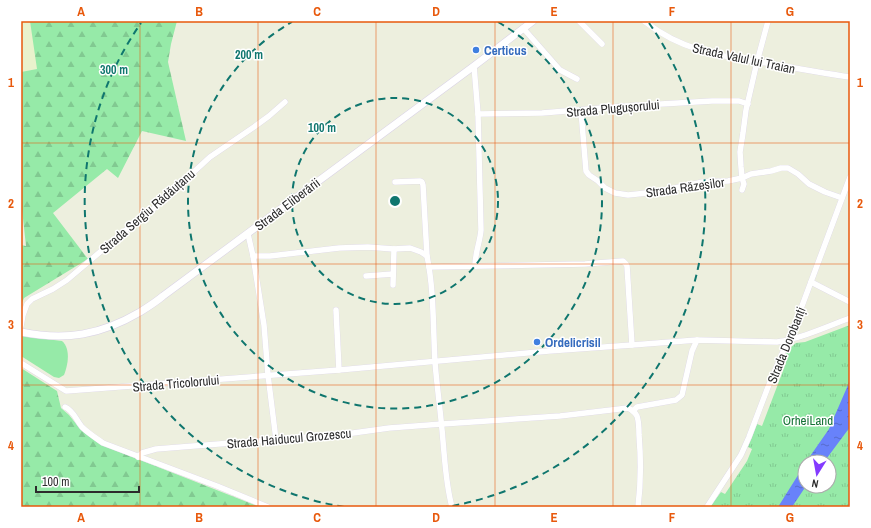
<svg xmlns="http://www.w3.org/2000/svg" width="871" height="528" viewBox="0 0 871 528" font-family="'Archivo Narrow',sans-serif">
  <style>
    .education { fill: #e9f2cc }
    .grass { fill: #96eaa8 }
    .forest { fill: url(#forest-firs) }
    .park { fill: url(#park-tufts); fill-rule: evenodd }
    .water { fill: url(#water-ripples) }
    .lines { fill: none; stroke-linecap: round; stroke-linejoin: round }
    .minor-casing { stroke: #dad3e6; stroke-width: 6 }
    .tertiary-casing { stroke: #dad3e6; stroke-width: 8 }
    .minor { stroke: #fff; stroke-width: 5.5 }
    .tertiary { stroke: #fff; stroke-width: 7 }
    .grid { fill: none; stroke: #e8590c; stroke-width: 1; stroke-opacity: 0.55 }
    .ring { fill: none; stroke: #0f766e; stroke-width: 2; stroke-dasharray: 7 5 }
    .shop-dot { fill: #3f7fe0; stroke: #fff; stroke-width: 1.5 }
    .labels { text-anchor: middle; stroke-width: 3; stroke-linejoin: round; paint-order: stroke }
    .shop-label { font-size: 13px; font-weight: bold; fill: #366cbe; stroke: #fff; text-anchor: start }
    .street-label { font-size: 13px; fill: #2c2c2c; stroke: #fff }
    .park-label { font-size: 13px; fill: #147235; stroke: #fff }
    .centre { fill: #0f766e; stroke: #fff; stroke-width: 2 }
    .ring-label { font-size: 12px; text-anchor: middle; font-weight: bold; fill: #0f766e; stroke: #fff; stroke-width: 3; stroke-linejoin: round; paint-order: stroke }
    .neatline { fill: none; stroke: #e8590c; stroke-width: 1.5 }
    .grid-label { font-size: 13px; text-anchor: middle; font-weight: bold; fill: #e8590c }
  </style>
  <defs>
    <pattern id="forest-firs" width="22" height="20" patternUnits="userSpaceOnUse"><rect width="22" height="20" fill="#96eaa8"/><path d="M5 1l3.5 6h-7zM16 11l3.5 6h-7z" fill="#81c991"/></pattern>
    <pattern id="park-tufts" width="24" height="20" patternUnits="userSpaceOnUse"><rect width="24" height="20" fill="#96eaa8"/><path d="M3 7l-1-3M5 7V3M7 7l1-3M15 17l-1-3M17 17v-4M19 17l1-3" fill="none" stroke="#81c991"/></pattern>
    <pattern id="water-ripples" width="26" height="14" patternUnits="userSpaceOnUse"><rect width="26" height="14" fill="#6882fa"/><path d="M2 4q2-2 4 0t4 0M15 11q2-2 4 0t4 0" fill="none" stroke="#566bcb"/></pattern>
  </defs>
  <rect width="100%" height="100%" fill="#edefde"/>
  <!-- education -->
  <path class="education" d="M21 21H30L38 69 21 72Z"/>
  <!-- grass -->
  <path class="grass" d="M21 336 62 341C71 349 68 365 64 375L59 378 54 377 21 356Z"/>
  <!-- forest -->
  <g class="forest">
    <path d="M30 21H177L171 44 168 62 186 141 142 131 118 178 107 169 53 213 88 259 24 298 21 305V245L26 246 21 200V72L37 69Z"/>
    <path d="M21 368 57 391 61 408 69 415 81 430 102 445 260 507H21Z"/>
  </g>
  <!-- park -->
  <path class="park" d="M850 325V507H710L721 492 725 494 747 461 752 449 748 447 757 424 762 426 786 363 782 361 789 349 796 343 805 342ZM805 462H829V486H805Z"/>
  <!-- water -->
  <g class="water">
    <path d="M850 378V427L824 462H806L829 429 848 385Z"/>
    <path d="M805 464V486H806L792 507H778Z"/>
  </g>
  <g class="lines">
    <!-- minor casing -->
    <g class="minor-casing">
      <g id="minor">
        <path d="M579 21 602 44"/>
        <path d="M644 21C682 51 720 56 766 63 794 68 822 73 850 77"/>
        <path d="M523 28 560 70 577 79"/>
        <path d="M474 66 478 114 481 230C480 242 475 253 475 266"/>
        <path d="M581 111 586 171 589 175 598 181 605 188 615 193 628 195 656 192 703 182 728 181 742 178 751 174 771 171 781 168H788L798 174 809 184 825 192 842 198"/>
        <path d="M478 114 542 113 627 106 712 101H739L748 104"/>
        <path d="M395 182 420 181 422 182 423 185 427 256C434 290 433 327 435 362 437 388 441 414 443 441 445 463 446 485 452 507"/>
        <path d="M742 190 744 184 742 178 741 167 740 152 743 133 746 110 757 62 768 21"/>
        <path d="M248 234 253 256 264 325 268 375 276 440"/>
        <path d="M253 256H270L339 248 368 247 394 249 410 248 421 252 427 256"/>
        <path d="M429 267 585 264 623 261 626 264 627 266 632 345"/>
        <path d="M366 276 393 274"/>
        <path d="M811 282 850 302"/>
        <path d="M393 285 394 249"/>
        <path d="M336 310 339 370"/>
        <path d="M21 326 23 315 27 304 32 299 53 289 67 280 133 224 150 212 210 157 254 127 269 116 285 102"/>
        <path d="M21 363 66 391 339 370 549 351 632 345 697 340 777 342C803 338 826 327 850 318"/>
        <path d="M65 407C74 411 76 420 82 427 88 433 96 438 103 443L217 486 268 507"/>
        <path d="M633 411 637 407 676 400 682 395 692 351 697 340"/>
        <path d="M138 457 142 453 156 449 346 434 389 428 442 424 560 416 628 408C632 410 635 412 637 416 639 422 639 429 639 435 641 459 641 483 638 507"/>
        <path d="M707 507 741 455 749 437 768 387 799 314 850 177"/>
      </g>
    </g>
    <!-- tertiary casing -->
    <g class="tertiary-casing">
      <path id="tertiary" d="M21 332C66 341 101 335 140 312 148 307 156 302 163 296L474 66 533 21"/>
    </g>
    <!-- minor -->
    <use href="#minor" class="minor"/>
    <!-- tertiary -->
    <use href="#tertiary" class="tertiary"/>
  </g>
  <!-- grid -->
  <path class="grid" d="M140 21V507M258 21V507M376 21V507M495 21V507M613 21V507M731 21V507M21 143H850M21 264H850M21 385H850"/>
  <!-- distance rings -->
  <g class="ring">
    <circle cx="395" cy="201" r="103"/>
    <path d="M498 22A207 207 0 1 1 292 22"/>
    <path d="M344 507A310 310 0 0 1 141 23M649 23A310 310 0 0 1 446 507"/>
  </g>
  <!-- markers -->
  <g class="shop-dot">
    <circle cx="476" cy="50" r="4"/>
    <circle cx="537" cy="342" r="4"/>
  </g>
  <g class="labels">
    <!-- shop labels -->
    <g class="shop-label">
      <text x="484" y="55">Certicus</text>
      <text x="545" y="347">Ordelicrisil</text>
    </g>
    <!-- street labels -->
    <g class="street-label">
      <text transform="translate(744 58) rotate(12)" y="5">Strada Valul lui Traian</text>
      <text transform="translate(613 108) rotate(-5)" y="5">Strada Plugușorului</text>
      <text transform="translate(685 187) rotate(-8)" y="5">Strada Răzeșilor</text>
      <text transform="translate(287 204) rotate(-37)" y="5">Strada Eliberării</text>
      <text transform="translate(147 211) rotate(-41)" y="5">Strada Sergiu Rădăuțanu</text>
      <text transform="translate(786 345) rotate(-68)" y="5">Strada Dorobanți</text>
      <text transform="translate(176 383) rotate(-5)" y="5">Strada Tricolorului</text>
      <text transform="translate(289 438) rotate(-5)" y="5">Strada Haiducul Grozescu</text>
    </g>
    <!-- park labels -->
    <g class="park-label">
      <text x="808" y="425">OrheiLand</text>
    </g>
  </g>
  <circle cx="395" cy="201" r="6" class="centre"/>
  <g class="ring-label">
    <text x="249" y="59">200 m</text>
    <text x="114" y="74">300 m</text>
    <text x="322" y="132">100 m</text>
  </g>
  <!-- border -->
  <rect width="871" height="528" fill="none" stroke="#ffffff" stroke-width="44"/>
  <!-- north arrow -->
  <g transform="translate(817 474) rotate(191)"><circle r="19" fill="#ffffff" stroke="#ababab"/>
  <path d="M0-3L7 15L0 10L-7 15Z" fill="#843bff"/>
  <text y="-6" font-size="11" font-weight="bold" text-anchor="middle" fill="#2c2c2c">N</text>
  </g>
  <!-- scale -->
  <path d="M36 486v6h103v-6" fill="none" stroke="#2c2c2c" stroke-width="2"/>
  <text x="42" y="486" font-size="12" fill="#2c2c2c" stroke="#ffffff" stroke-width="3" paint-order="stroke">100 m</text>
  <rect x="22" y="22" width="827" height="484" class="neatline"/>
  <g class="grid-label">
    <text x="81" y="16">A</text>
    <text x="199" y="16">B</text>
    <text x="317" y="16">C</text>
    <text x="436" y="16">D</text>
    <text x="554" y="16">E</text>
    <text x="672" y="16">F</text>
    <text x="790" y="16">G</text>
    <text x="11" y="87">1</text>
    <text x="860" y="87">1</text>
    <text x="11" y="208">2</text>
    <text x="860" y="208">2</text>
    <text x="11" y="329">3</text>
    <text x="860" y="329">3</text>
    <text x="11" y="450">4</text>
    <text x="860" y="450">4</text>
    <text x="81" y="522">A</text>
    <text x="199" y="522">B</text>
    <text x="317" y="522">C</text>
    <text x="436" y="522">D</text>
    <text x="554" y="522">E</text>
    <text x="672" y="522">F</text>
    <text x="790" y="522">G</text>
  </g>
</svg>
